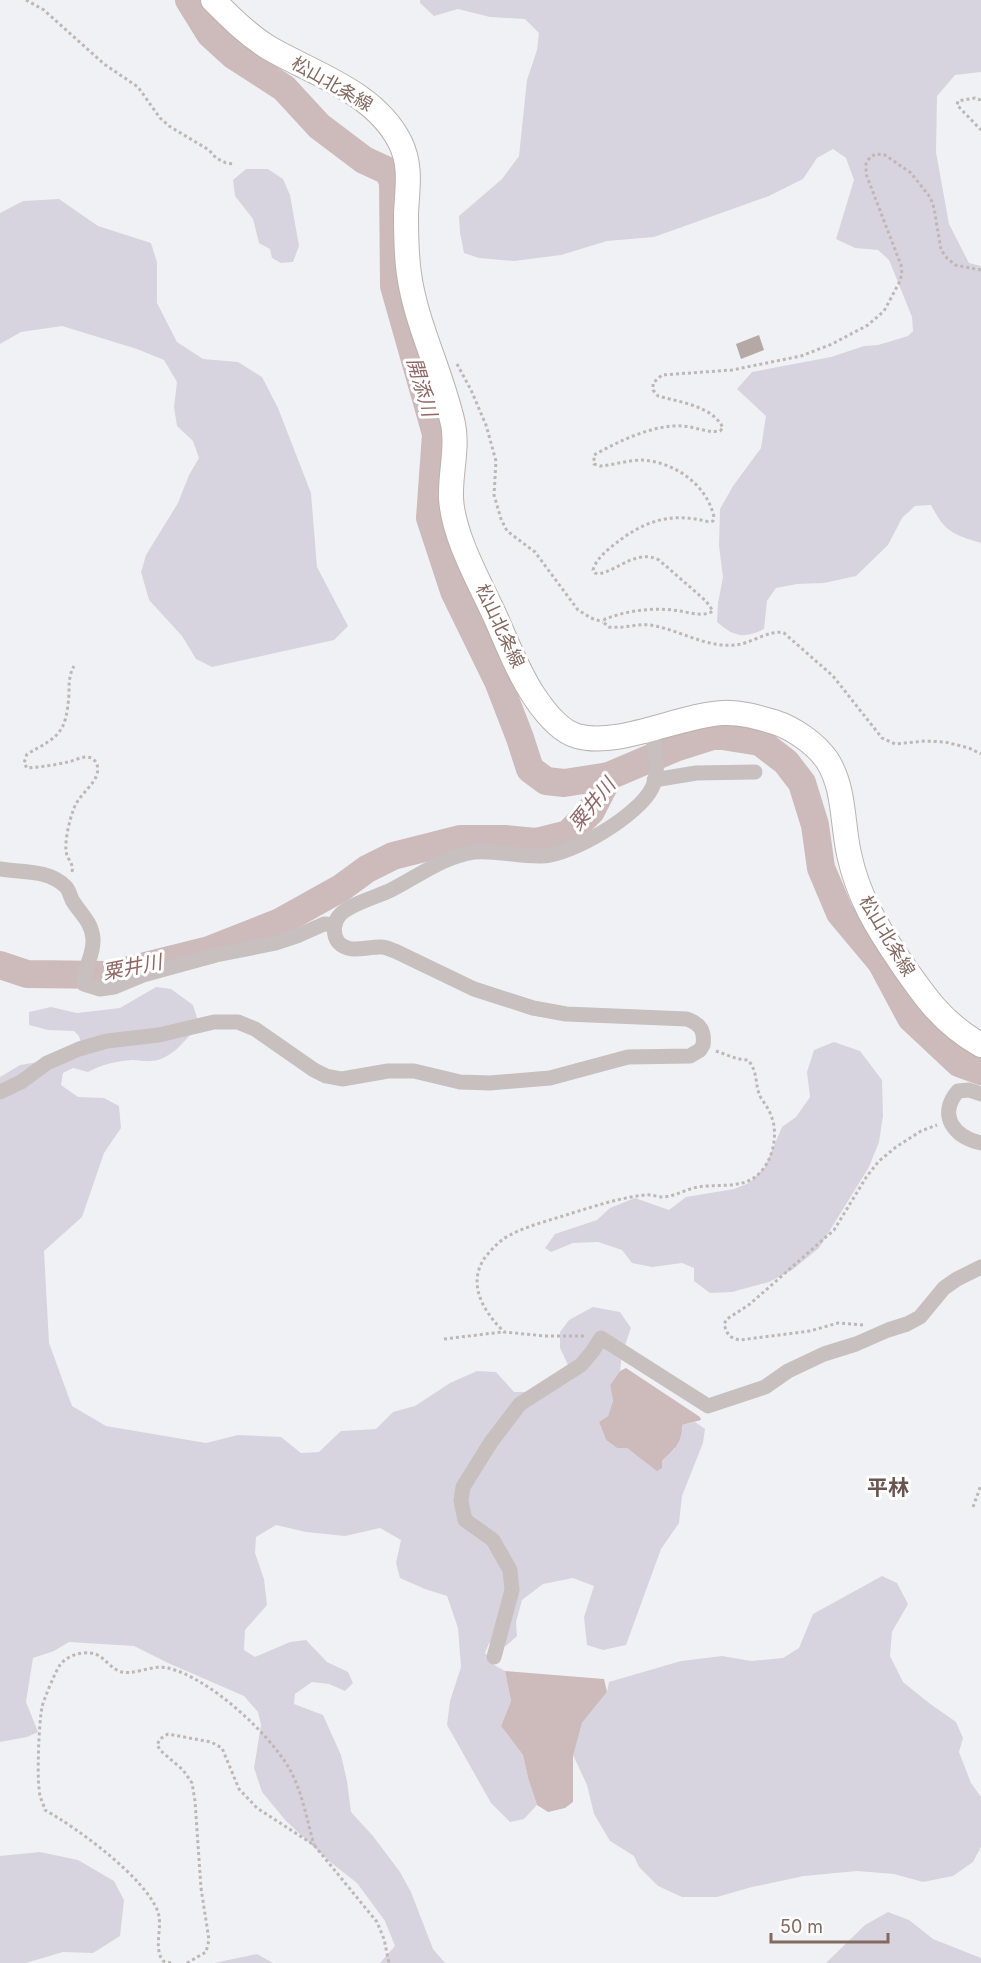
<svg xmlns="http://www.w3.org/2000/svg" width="981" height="1963" viewBox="0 0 981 1963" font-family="Inter,'Noto Sans JP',sans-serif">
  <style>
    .green { fill: #d8d4df }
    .water { fill: #ccbbba }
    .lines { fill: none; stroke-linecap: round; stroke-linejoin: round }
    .river { stroke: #ccbbba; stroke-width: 28 }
    .building { fill: #b5a8a5 }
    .primary-casing { stroke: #b9b2af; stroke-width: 26 }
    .path { stroke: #bdb8b6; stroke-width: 3; stroke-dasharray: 3 3; stroke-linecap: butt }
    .minor { stroke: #c7c0be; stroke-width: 15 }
    .primary { stroke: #fff; stroke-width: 24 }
    .labels { text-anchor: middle; stroke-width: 6; stroke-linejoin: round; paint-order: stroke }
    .street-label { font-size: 18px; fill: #846961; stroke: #fff }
    .water-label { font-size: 20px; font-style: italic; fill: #906866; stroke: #fff }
    .quarter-label { font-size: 21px; font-weight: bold; fill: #69554f; stroke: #fff }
  </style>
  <rect width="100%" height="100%" fill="#f0f1f5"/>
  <!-- green -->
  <g class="green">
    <path d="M420 0H981V72L955 75 937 96 936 152 949 224 969 263 981 266V543C952 534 945 532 931 505L915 506 902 518 888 545 856 576 824 583 797 584 776 588 767 601 764 629C744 639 734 637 717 622L718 603 723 577 719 546 720 509 733 486 761 448 766 416 737 389 752 372 831 357 864 346 878 345 908 336 913 331 912 317 889 260 878 250 855 248 836 239 854 180 846 158 833 149 817 158 803 179 769 196 654 237 607 241 561 255 514 261 479 258 464 253 460 233 459 216 502 179 519 156 527 80 537 50 539 33 525 19 490 17 458 9 434 16 420 3Z"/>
    <path d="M246 169H268L283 179 290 195 299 246 293 262 281 263 272 258 270 249 259 243 253 219 235 196 233 180Z"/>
    <path d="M59 199 98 226 151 243 157 262V303L177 342 203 359 238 362 262 377 278 408 311 493 317 567 348 626 334 640 212 667 196 659 182 636 149 600 141 572 146 555 178 503 189 475 199 458 193 441 177 426 174 407 177 382 164 360 137 349 62 326 21 332 0 344V213L23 201Z"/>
    <path d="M156 987 171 989 193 1005 199 1024C187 1038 173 1059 152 1061 146 1062 139 1060 133 1060 116 1061 103 1064 88 1072L73 1068 63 1073 61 1085 78 1097 104 1098 119 1106 121 1128 104 1153 82 1217 44 1251 49 1343 72 1406 106 1426 206 1443 238 1435 281 1437 301 1453 319 1452 341 1431 376 1429 393 1412 415 1406 450 1383 477 1371 496 1372 514 1392H543L568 1365 560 1348V1332L569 1320 593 1307 620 1312 631 1328 622 1354 620 1371 610 1385 613 1401 608 1416 599 1422 606 1440 617 1448H627L637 1455 662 1461 674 1450 682 1425 695 1422 705 1429 703 1443 682 1496 679 1523 661 1549 626 1645 603 1650 587 1645 584 1617 594 1586 573 1578 543 1584 522 1600 516 1622 517 1636 506 1646 489 1643 485 1653 494 1665 505 1671 511 1701 501 1726 523 1755 528 1778 537 1805 524 1819 510 1822 491 1803 447 1725 450 1701 461 1667 458 1628 447 1596 425 1589 400 1578 396 1563 401 1540 380 1528 345 1536 306 1532 276 1525 256 1537 255 1553 264 1579 267 1605 245 1630 244 1650 255 1657 290 1642 306 1640 327 1662 348 1672 353 1683 345 1691 329 1684 312 1682 295 1694 294 1704 323 1715 341 1755 347 1781 351 1812 373 1836 400 1872 411 1892 433 1949 445 1963H380L395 1946 385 1921 357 1883 329 1861 286 1821 262 1792 254 1768 261 1725 258 1712 244 1696 168 1663 134 1646 69 1642 54 1651 33 1658 26 1702 38 1732 27 1737 0 1742V1077L20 1065 38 1062 81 1043 79 1036 74 1031 48 1030 29 1025V1012L51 1007 77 1013 120 1008Z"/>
    <path d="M834 1042 860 1051 882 1080 883 1116 879 1142 869 1167 819 1248 792 1270 769 1282 732 1292 710 1293 694 1281V1268L682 1263 652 1267 632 1263 622 1250 598 1242 573 1243 551 1252 545 1248 555 1234 597 1220 610 1208 635 1198 669 1210 686 1197 734 1189 749 1183 765 1167 782 1127 796 1117 810 1097 807 1072 814 1050Z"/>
    <path d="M882 1576 897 1583 908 1604 892 1632 890 1656 903 1682 929 1703 956 1722 963 1738 959 1752 971 1783 981 1797V1847L973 1862 953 1876 923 1882 894 1874 857 1871 804 1876 752 1887 717 1897H682L658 1886 639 1867 634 1856 610 1841 594 1814 587 1785 573 1755 582 1723 607 1692 609 1682 681 1661 722 1656 751 1661 783 1658 799 1648 813 1614Z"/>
    <path d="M40 1852 78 1860 114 1881 124 1900 120 1936 93 1953 63 1952 26 1963H0V1856Z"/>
    <path d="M888 1912 909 1920 933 1939 981 1958V1963H826L865 1925Z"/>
    <path d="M257 1954 273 1963H214Z"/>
  </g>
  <!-- water -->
  <g class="water">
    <path d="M626 1368 700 1417 701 1420 682 1425C682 1443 675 1449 662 1461V1468L657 1471 627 1448H617L606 1440 599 1422 608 1416 613 1401 610 1385 620 1371Z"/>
    <path d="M505 1671 604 1679 607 1692 582 1723 573 1756V1802L565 1808 548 1812 537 1805 528 1778 523 1755 501 1726 511 1701Z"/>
  </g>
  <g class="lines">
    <!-- river -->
    <g class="river">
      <path d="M189 0 210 34 233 55 284 88 319 126 364 160 388 171 393 182 394 286 436 434 430 518 454 591 498 681 520 738 530 769 546 781 564 783 609 776"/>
      <path d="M0 965 27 974 109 975 209 950 280 922 341 888 367 869 393 856 460 839H505L536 842 568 834 591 811 609 776 675 748 716 735 760 742 786 762 802 783 815 825 821 868 840 913 881 962 911 1018 959 1063 981 1071"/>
    </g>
  </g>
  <!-- building -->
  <path class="building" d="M759 335 764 350 741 359 736 344Z"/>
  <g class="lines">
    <!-- primary casing -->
    <g class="primary-casing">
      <path id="primary" d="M213 0C230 17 248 35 269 48 314 74 375 92 400 142 412 166 407 189 406 214 406 235 406 254 409 274 416 325 442 373 453 424 458 448 450 473 451 498 453 536 479 581 495 616 507 643 518 672 534 696 544 711 559 731 577 736 617 748 680 715 723 713 740 712 757 717 774 722 793 728 815 743 827 760 845 788 842 823 849 854 858 896 876 926 900 961 924 996 943 1024 981 1045"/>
    </g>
    <!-- path -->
    <g class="path">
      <path d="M26 0 44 10 104 64 138 87 160 118 169 126 209 150 216 158 226 163 234 164"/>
      <path d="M981 100 975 98 958 101 957 105 981 130"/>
      <path d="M981 270 955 265 947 258 941 250 934 208 930 197 911 173 885 155 876 154 870 157 866 164V174L901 265 902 274 899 283 884 311 868 325 832 344 801 356 732 370 662 375 653 383V390L658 396C679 402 713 406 723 428L720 431C706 433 696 427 683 426 654 424 619 441 594 455V464L600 466C614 465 628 460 642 460 675 462 707 485 714 517L713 521 709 522C669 511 641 522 610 548 603 554 596 560 593 570L595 573 599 574C620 569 637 549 659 560L706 601 713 611C704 617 691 613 680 611 655 607 629 610 605 619L603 622 609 627C625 629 640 622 655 626 681 631 708 648 735 645 751 644 769 629 784 633L833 676 882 738 895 744 925 741 945 742 969 748 981 754"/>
      <path d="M457 364 471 390 486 425 496 461 494 495 501 519 507 531 535 552 578 610 591 618 603 622"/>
      <path d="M72 872C74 863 67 860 66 851 65 840 69 822 73 811 77 797 90 789 96 777 100 768 97 757 86 757 80 757 74 761 68 762 55 765 41 767 27 768L24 763 27 754C60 736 66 733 69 694 69 683 69 675 74 666"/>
      <path d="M863 1325 838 1323 810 1331 740 1340C729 1338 727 1334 724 1324L727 1319 750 1304 834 1230 867 1176 879 1161 896 1147 921 1131 937 1125"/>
      <path d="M584 1336H545L504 1332C483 1311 466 1283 486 1256 493 1248 500 1240 510 1235 527 1226 547 1221 566 1215 592 1207 618 1198 645 1195 651 1194 657 1197 663 1197 676 1196 686 1189 698 1187 715 1184 737 1188 752 1179 771 1168 779 1138 772 1118 770 1111 765 1104 761 1098 754 1085 759 1073 748 1060L738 1059 716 1051"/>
      <path d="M444 1339 502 1332"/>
      <path d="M973 1507 981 1485"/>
      <path d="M171 1963 163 1961C153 1947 163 1928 158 1912 145 1877 77 1828 45 1810 43 1803 39 1796 39 1788 37 1773 39 1722 42 1707 44 1699 56 1670 60 1665 65 1658 76 1653 84 1653 103 1651 105 1665 119 1671 131 1677 152 1664 168 1668 209 1678 267 1731 289 1768 302 1791 307 1820 314 1845"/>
      <path d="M187 1963 206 1952 209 1940 201 1888 195 1801 192 1783 183 1770 161 1751 157 1745 160 1739 168 1734 211 1742 222 1748 239 1789 257 1808 314 1845 377 1922 384 1939 389 1963"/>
    </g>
    <!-- minor -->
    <g class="minor">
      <path d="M654 780 696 773 755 772"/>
      <path d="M0 869C22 873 48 869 66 887 70 891 70 898 74 903 82 915 92 923 93 939 94 957 83 967 84 984L100 989 114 987 143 975 216 955 276 943 297 936 324 924 335 925"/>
      <path d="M0 1092 21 1082 47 1063 79 1049 107 1041 159 1035 214 1022H238L255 1029 314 1070 326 1076 342 1079 388 1071H414L460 1082 490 1083 550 1078 628 1057 690 1056 700 1050 703 1045C705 1030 700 1024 687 1019L566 1014 533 1008 474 989 395 951C391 950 386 947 382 947 367 946 350 955 338 942 333 935 333 923 339 916 348 904 377 897 391 890 417 877 444 856 474 852 496 850 520 857 542 856 572 855 639 815 652 788 661 771 654 747 651 729"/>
      <path d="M981 1094 969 1090 958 1091C937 1115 954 1137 981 1143"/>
      <path d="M494 1657 512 1590 510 1570 493 1540 465 1520 461 1501 463 1487 491 1442 520 1404 581 1365 592 1352 601 1338 708 1406 765 1387 788 1371 824 1354 856 1344 888 1330 907 1324 920 1317 944 1288 957 1279 981 1267"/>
    </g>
    <!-- primary -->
    <use href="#primary" class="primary"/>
  </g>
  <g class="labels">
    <!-- street labels -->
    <g class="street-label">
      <text transform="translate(332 84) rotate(30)" y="6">松山北条線</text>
      <text transform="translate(500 626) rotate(65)" y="6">松山北条線</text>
      <text transform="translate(887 936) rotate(59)" y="6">松山北条線</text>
    </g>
    <!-- water labels -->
    <g class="water-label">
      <text transform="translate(422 387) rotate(74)" y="7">開添川</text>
      <text transform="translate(592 804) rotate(-51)" y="7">粟井川</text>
      <text transform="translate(132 967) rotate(-11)" y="7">粟井川</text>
    </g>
    <!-- quarter labels -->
    <g class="quarter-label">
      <text x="888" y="1495">平林</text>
    </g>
  </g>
  <!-- scale -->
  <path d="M771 1933v9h117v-9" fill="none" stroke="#846961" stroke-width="3"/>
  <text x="780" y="1933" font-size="18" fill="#846961" stroke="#ffffff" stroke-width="4.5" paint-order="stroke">50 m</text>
</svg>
